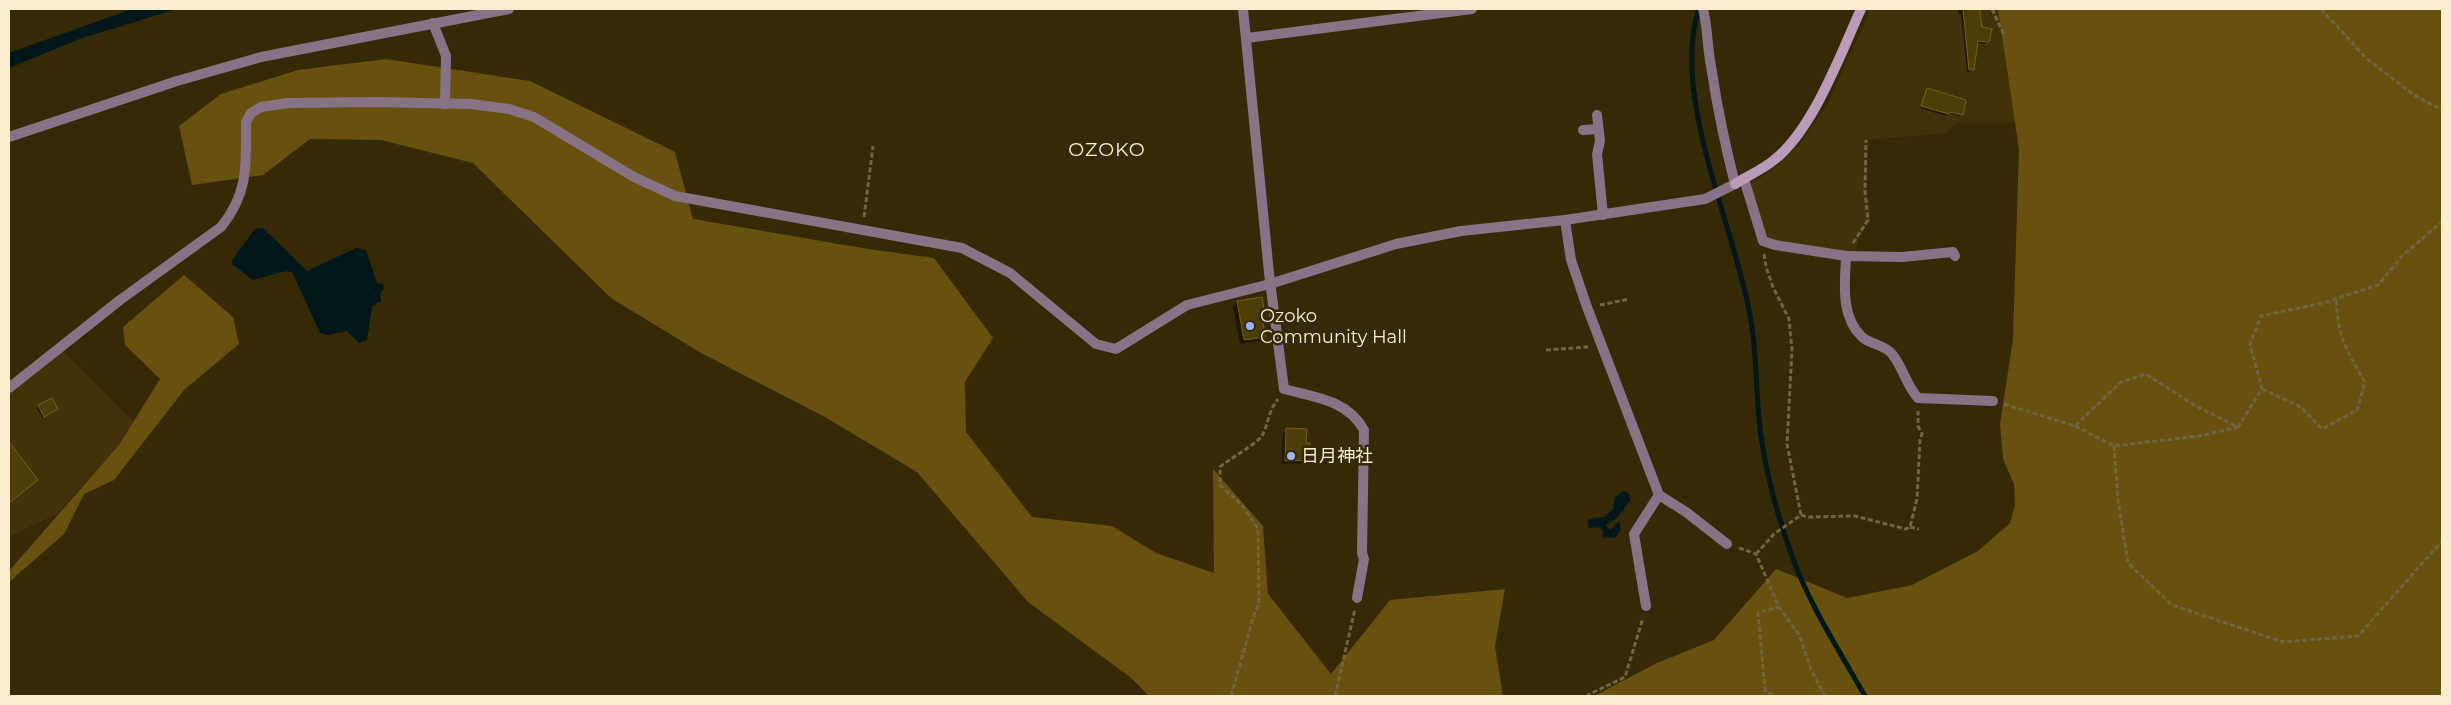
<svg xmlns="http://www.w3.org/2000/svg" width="2451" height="705" viewBox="0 0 2451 705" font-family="Montserrat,'Noto Sans JP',sans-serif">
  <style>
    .built { fill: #413209 }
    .green { fill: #68510e }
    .water { fill: #01171a }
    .shadow { fill: #0007 }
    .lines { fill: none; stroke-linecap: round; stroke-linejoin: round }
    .stream { stroke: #01171a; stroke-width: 5 }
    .building { fill: #4e3d06; stroke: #785f1c }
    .path { stroke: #716442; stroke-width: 3; stroke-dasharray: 5 2.5; stroke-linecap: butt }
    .lane { stroke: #877286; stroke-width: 10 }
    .street { stroke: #877286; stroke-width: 10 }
    .secondary { stroke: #bc9aba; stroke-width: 10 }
    .poi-dot { fill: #9ab5fd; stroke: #362905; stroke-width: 2 }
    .labels { text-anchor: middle; stroke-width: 5; stroke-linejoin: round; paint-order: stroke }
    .poi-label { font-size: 18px; fill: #fbeece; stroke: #362905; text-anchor: start }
    .neighbourhood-label { font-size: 19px; letter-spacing: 1px; fill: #fbeece; stroke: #362905 }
  </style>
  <rect width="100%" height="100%" fill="#362905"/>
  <!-- built -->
  <g class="built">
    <path d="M1871 9H2024L2039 122 1956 123 1946 133 1868 140 1867 194 1870 205V220L1858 240 1856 252 1831 250 1772 241 1761 229 1750 185 1773 169 1797 147 1812 127 1827 105Z"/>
    <path d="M64 351 138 427 55 515 9 537V394Z"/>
  </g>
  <!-- green -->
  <g class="green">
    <path d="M1998 9H2442V696H1594L1657 663 1714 640 1776 569 1847 598 1912 585 1978 551 2010 523 2015 505 2014 484 2003 459 2000 424 2013 339 2019 149Z"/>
    <path d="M386 59 530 81 675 152 693 219C773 232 853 248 934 258L993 338 965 382 966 432 1032 517 1112 526 1156 553 1214 573 1213 469 1263 526 1268 594 1331 674 1390 600 1505 589 1495 646 1503 696H1149L1130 677 1028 602 917 472 825 417 701 353 611 298 473 163 381 140 310 139 263 175 192 185 179 126 221 94 298 70Z"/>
    <path d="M184 275 233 317 239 344 184 390 114 480 84 494 64 534 9 582V571L119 445 160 379 125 345 123 327Z"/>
  </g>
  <!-- water -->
  <g class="water">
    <path d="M132 9H177L82 38 9 68V53Z"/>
    <path d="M263 228 307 271 356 248 366 250 377 283 383 284 384 289 380 293 381 301 372 306 367 340 359 343 347 331 328 335 320 333 292 272 285 271 253 280 232 264V260L255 229Z"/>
    <path d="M1624 491 1629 493 1630 501 1617 518 1606 525 1610 530 1619 521 1621 530 1615 538 1602 537 1603 531 1599 527 1589 528 1588 521 1589 519 1605 517 1613 509 1615 497Z"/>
  </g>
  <!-- shadow -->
  <g class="shadow">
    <path d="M1957 9H1976L1981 28 1987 42 1985 44 1977 43 1973 69 1970 72H1967L1961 15H1959Z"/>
    <path d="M1927 90 1962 114 1959 116 1948 113 1946 116 1920 108Z"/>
    <path d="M1238 302 1264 313 1260 317 1265 336 1260 341 1240 344 1233 307Z"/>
    <path d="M39 406 57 409 42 418 37 408Z"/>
    <path d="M1287 429 1305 444 1308 459 1304 463 1282 464 1283 433Z"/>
    <path d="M12 448 37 480 9 503V450Z"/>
  </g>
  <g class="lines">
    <!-- stream -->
    <path class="stream" d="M1699 9C1670 94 1735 228 1750 315 1758 357 1755 400 1762 443 1768 480 1779 520 1792 556 1810 606 1839 650 1865 696"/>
  </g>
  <!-- building -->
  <g class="building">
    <path d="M1963 9H1978L1980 11 1982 27 1992 29 1989 42 1978 41 1974 70H1969Z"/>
    <path d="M1927 88 1966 100 1963 115 1950 112 1949 114 1921 106Z"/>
    <path d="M1262 297 1265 314H1261L1266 337 1244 340 1237 301Z"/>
    <path d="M52 398 58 409 44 417 38 405Z"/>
    <path d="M1286 428 1307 429 1306 443H1310V460L1285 461Z"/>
    <path d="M9 442 38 480 9 503Z"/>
  </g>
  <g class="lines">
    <!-- path -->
    <g class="path">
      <path d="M1992 9 2005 37"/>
      <path d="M2321 9 2367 59 2414 95 2442 110"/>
      <path d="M864 217 873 146"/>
      <path d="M1853 243 1868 220 1865 192 1866 140"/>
      <path d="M1764 254 1766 267 1773 287 1789 319 1792 350 1787 444 1801 515"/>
      <path d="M1600 305 1629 299"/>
      <path d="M1546 350 1588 347"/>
      <path d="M2262 389 2301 407 2322 429 2357 410 2365 382C2346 350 2338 337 2336 299"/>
      <path d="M2004 404 2075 426 2121 382 2146 374 2196 406 2238 427 2262 389 2250 344 2261 316 2323 303 2378 285 2403 255 2442 222"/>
      <path d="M2075 426 2114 446 2199 436 2238 427"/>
      <path d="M2114 446 2118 500 2128 563 2172 605 2283 642 2358 636 2442 541"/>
      <path d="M1313 451H1352"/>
      <path d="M1910 527 1919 529"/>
      <path d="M1739 548 1756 554 1779 607 1800 636 1811 670 1825 696"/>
      <path d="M1756 554 1774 534 1801 515 1808 517 1855 516 1906 529 1910 527 1917 499 1920 440 1922 434 1918 426V411"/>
      <path d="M1773 694 1768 693 1765 689 1758 613 1779 607"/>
      <path d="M1231 696 1254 615 1259 603 1258 529 1241 504 1220 485V467C1229 459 1256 444 1261 437 1268 428 1267 413 1278 399"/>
      <path d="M1335 696 1355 609"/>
      <path d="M1586 696 1625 677 1643 618"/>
    </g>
    <!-- lane -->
    <g class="lane">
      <path d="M433 23 446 56 445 104"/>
      <path d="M1744 179 1763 241 1775 245 1846 256C1845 283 1840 316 1862 337 1871 345 1884 344 1892 354 1903 367 1906 385 1918 398L1993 401"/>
      <path d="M1846 256 1902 257 1953 252 1955 256"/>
      <path d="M1646 606 1634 534 1659 495 1686 512 1727 544"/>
    </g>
    <!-- street -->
    <g class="street">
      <path d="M1243 9 1269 273 1284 389C1314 397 1348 400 1364 430L1362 553 1364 559 1357 598"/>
      <path d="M1247 38 1472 9"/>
      <path d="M1597 115 1600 141 1597 154 1603 215"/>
      <path d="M1583 130 1598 129"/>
      <path d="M9 137 177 81 261 57 509 9"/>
      <path d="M1565 220 1571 260 1587 307 1659 495"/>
      <path d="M9 388 120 300 221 227C249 193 246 164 246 122L251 113 261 107 288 103 376 102 471 104 509 109 534 117 634 177 675 196 962 248 1010 273 1096 344 1116 349 1187 305 1270 284 1396 244 1461 231 1565 220 1705 199 1735 184C1725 145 1717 106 1711 66 1707 47 1708 28 1703 9"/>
    </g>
    <!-- secondary -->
    <path class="secondary" d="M1735 184C1747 176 1762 170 1774 160 1813 130 1841 53 1861 9"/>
  </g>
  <!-- markers -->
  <g class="poi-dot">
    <circle cx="1250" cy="326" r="5"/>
    <circle cx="1291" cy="456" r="5"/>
  </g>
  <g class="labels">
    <!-- poi labels -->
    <g class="poi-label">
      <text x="1260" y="322">Ozoko<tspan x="1260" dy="21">Community Hall</tspan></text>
      <text x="1301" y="462">日月神社</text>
    </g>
    <!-- neighbourhood labels -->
    <g class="neighbourhood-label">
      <text x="1107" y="156">OZOKO</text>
    </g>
  </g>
  <!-- border -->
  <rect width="2451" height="705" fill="none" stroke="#fbeece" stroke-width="20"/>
</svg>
